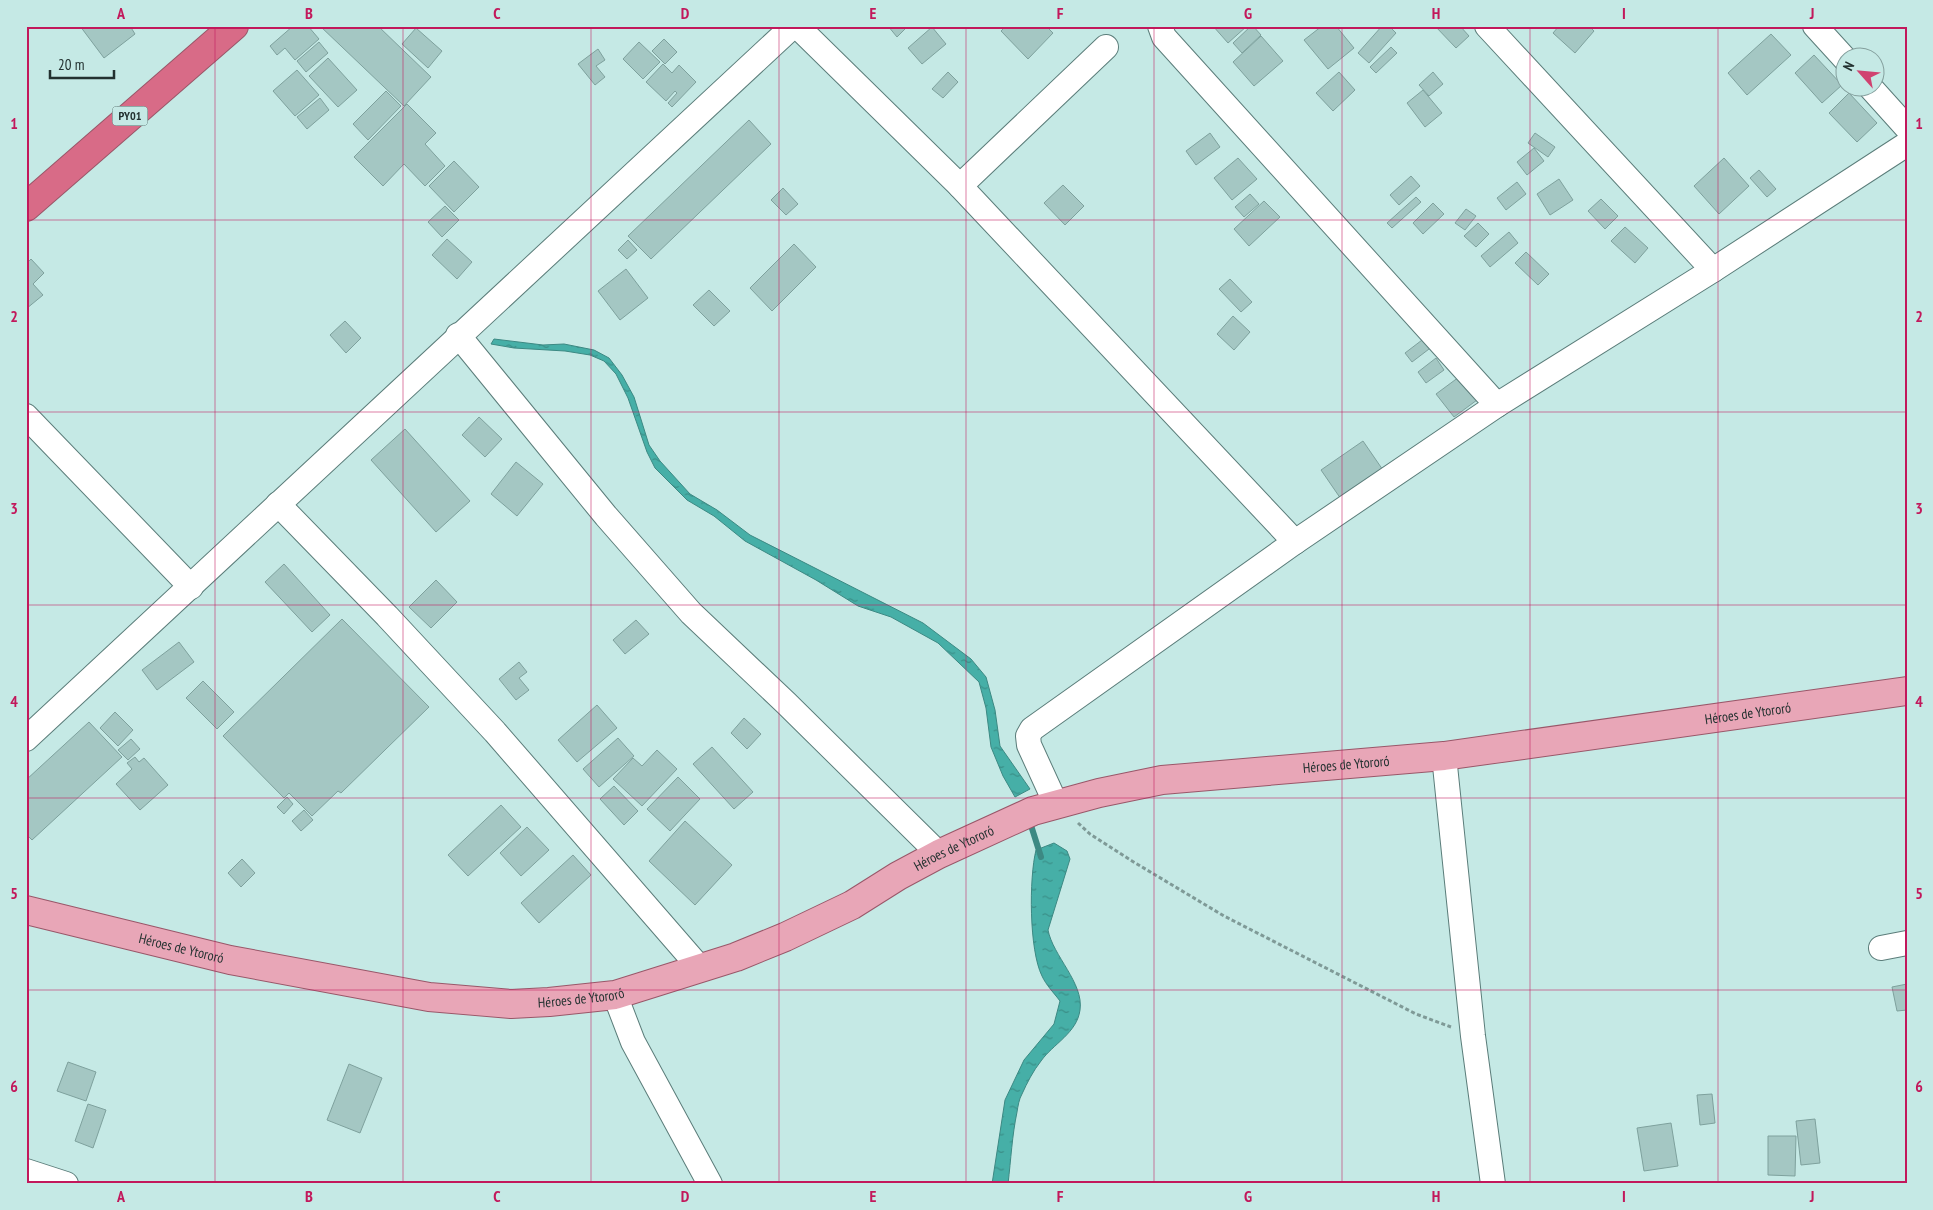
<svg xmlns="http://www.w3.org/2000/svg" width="1933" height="1210" viewBox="0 0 1933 1210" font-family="'PT Sans Narrow',sans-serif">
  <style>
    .water { fill: url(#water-ripples); stroke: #3c8983 }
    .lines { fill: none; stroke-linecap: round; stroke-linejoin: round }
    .stream { stroke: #3c8983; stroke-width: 6 }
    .building { fill: #a4c7c3; stroke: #7ea19d }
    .minor-casing { stroke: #5b7d7a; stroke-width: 26 }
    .major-casing { stroke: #995769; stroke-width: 30 }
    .highway-casing { stroke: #995769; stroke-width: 30 }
    .path { stroke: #7f9a97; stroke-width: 3; stroke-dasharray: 4 2.5; stroke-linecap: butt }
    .minor { stroke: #fff; stroke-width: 24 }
    .major { stroke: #e8a6b7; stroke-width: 28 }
    .highway { stroke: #d86b87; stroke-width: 28 }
    .grid { fill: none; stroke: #c2185b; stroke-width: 1; stroke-opacity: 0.55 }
    .labels { text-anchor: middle; stroke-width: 5; stroke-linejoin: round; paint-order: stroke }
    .shield { fill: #c5e9e5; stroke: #546866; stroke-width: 1 }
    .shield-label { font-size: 12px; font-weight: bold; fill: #233130 }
    .street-label { font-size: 14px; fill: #233130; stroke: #c5e9e5 }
    .neatline { fill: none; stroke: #c2185b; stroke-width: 2 }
    .grid-label { font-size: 16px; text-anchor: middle; font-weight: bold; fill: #c2185b }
  </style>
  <defs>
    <pattern id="water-ripples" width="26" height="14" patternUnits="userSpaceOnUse" patternTransform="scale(1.25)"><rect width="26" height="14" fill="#46afa7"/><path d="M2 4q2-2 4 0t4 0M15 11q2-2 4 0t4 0" fill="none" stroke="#3a8f88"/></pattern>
  </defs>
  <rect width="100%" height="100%" fill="#c5e9e5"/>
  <!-- water -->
  <g class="water">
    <path d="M494 339 543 345 564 344 594 350 609 358 622 375 634 397 649 445 660 461 690 494 717 510 750 535 923 623 971 659 986 677 995 710 1000 746 1030 789 1015 797 1003 776 991 747 986 708 979 682 938 643 891 617 858 606 816 580 745 541 714 516 687 500 655 468 647 452 628 398 616 374 604 361 590 355 565 351 514 348 491 344Z"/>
    <path d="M1054 843 1067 851 1070 859 1048 930C1053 956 1084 983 1080 1010 1077 1033 1053 1044 1041 1061 1033 1071 1027 1083 1022 1094 1019 1099 1018 1106 1017 1112 1012 1136 1011 1159 1008 1184H992L1005 1100 1024 1060 1054 1024 1060 1001C1054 993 1046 985 1042 976 1029 950 1029 878 1036 850Z"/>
  </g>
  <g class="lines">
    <!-- stream -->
    <path class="stream" d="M1029 819 1041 857"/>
  </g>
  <!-- building -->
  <g class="building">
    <path d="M80 26H130L135 34 104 58Z"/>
    <path d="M293 26H308L319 39 295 60 285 48 277 55 270 46Z"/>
    <path d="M320 26H378L431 77 404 106Z"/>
    <path d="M888 26H908L897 37Z"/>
    <path d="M1006 26H1046L1053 33 1028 59 1001 31Z"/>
    <path d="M1213 26H1247L1228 43Z"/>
    <path d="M1251 26H1253L1261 35 1242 53 1233 43Z"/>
    <path d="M1322 26H1336L1354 48 1328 69 1304 40Z"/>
    <path d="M1382 26H1389L1396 33 1369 63 1358 53Z"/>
    <path d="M1435 26H1460L1469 36 1456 48Z"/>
    <path d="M1559 26H1589L1594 31 1575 53 1553 33Z"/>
    <path d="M932 27 946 44 922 64 908 48Z"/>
    <path d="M416 28 442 51 428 68 402 44Z"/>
    <path d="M1771 34 1791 55 1747 95 1728 73Z"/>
    <path d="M1261 36 1283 61 1254 86 1233 62Z"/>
    <path d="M664 39 677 52 665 64 652 51Z"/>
    <path d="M319 42 328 53 306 72 297 61Z"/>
    <path d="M639 42 660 62 643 79 623 59Z"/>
    <path d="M1391 47 1397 53 1376 73 1370 67Z"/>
    <path d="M598 49 605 60 596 66 605 77 595 85 578 64Z"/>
    <path d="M1814 55 1842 85 1822 103 1795 73Z"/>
    <path d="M328 58 357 90 338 107 309 76Z"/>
    <path d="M663 64 672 73 679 65 696 82 672 107 668 103 677 93 675 91 666 101 646 82Z"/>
    <path d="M297 70 319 95 295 116 273 91Z"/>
    <path d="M948 72 958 82 943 98 932 89Z"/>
    <path d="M1339 72 1355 90 1333 111 1316 93Z"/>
    <path d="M1433 72 1443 84 1429 96 1419 85Z"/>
    <path d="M1423 90 1442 113 1425 127 1407 103Z"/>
    <path d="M386 91 401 106 368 140 353 124Z"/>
    <path d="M1849 93 1877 123 1857 142 1829 113Z"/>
    <path d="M320 98 329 110 307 129 297 117Z"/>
    <path d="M407 104 436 133 425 144 445 166 425 186 404 164 383 186 354 157Z"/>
    <path d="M749 120 771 144 651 259 628 236Z"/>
    <path d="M1210 133 1220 147 1196 165 1186 151Z"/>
    <path d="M1535 133 1555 147 1548 157 1528 143Z"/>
    <path d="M1534 148 1544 161 1527 175 1517 162Z"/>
    <path d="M1238 158 1257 179 1232 200 1214 178Z"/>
    <path d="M1724 158 1749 186 1719 214 1694 186Z"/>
    <path d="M454 161 479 187 454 212 429 186Z"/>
    <path d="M1759 170 1776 189 1767 197 1750 178Z"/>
    <path d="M1411 176 1420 186 1399 205 1390 195Z"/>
    <path d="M1559 179 1573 200 1550 215 1537 194Z"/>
    <path d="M1517 182 1526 194 1506 210 1497 198Z"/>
    <path d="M1063 185 1084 206 1065 225 1044 203Z"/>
    <path d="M783 188 798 204 786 215 771 200Z"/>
    <path d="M1250 194 1259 204 1244 217 1235 207Z"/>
    <path d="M1416 197 1421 202 1392 228 1387 223Z"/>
    <path d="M1601 199 1618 216 1605 229 1588 211Z"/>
    <path d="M1264 201 1280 217 1249 246 1234 229Z"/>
    <path d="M1433 203 1444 214 1423 234 1413 223Z"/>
    <path d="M445 206 459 220 442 237 428 222Z"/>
    <path d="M1466 209 1476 216 1465 230 1455 223Z"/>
    <path d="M1478 223 1489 234 1476 247 1464 236Z"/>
    <path d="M1625 227 1648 248 1635 263 1611 241Z"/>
    <path d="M1509 232 1518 243 1490 267 1481 256Z"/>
    <path d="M447 239 472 262 457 279 432 255Z"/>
    <path d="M628 240 637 250 627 259 618 250Z"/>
    <path d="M794 244 816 267 772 311 750 288Z"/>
    <path d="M1526 252 1549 274 1538 285 1515 263Z"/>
    <path d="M31 259 44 273 33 284 43 295 26 309V264Z"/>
    <path d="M626 269 648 298 620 320 598 291Z"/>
    <path d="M1230 279 1252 302 1241 312 1219 289Z"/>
    <path d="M709 290 730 311 714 326 693 305Z"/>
    <path d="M1233 316 1250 332 1234 350 1217 334Z"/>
    <path d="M345 321 361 338 346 353 330 335Z"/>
    <path d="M1426 337 1433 346 1412 362 1405 353Z"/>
    <path d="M1436 358 1444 370 1426 383 1418 372Z"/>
    <path d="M1459 377 1477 400 1454 417 1436 394Z"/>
    <path d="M479 417 502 439 485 457 462 435Z"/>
    <path d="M405 429 470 501 436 532 371 460Z"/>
    <path d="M1363 441 1385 473 1343 502 1321 470Z"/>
    <path d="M516 462 543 484 517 516 491 494Z"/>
    <path d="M284 564 330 615 312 632 265 582Z"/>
    <path d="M436 580 457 602 431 628 409 607Z"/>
    <path d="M342 619 429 707 341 793 338 791 312 816 289 793 284 798 223 736Z"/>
    <path d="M636 620 649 634 625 654 613 640Z"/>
    <path d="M179 642 194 662 157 690 142 670Z"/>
    <path d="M519 662 527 672 519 678 529 690 516 700 499 679Z"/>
    <path d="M203 681 234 712 217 729 186 698Z"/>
    <path d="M597 705 617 728 577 762 558 740Z"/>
    <path d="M115 712 133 730 118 746 100 728Z"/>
    <path d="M744 718 761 734 747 749 731 733Z"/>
    <path d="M89 722 122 757 32 840 26 834V780Z"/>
    <path d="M618 738 634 756 599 787 583 769Z"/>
    <path d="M131 739 140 749 128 760 118 750Z"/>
    <path d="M712 747 753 792 734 809 693 764Z"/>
    <path d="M657 750 677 769 642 806 613 779 633 758 642 766Z"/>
    <path d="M135 757 139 762 144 758 168 785 140 810 116 784 132 769 127 763Z"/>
    <path d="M678 777 700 799 670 831 647 809Z"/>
    <path d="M614 786 638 811 624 825 600 799Z"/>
    <path d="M287 797 293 804 284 814 277 807Z"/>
    <path d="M501 805 521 827 468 876 448 855Z"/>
    <path d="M304 810 313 820 301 831 292 821Z"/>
    <path d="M685 821 732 865 695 905 649 861Z"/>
    <path d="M527 827 549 850 521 876 500 853Z"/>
    <path d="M573 855 591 875 539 923 521 903Z"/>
    <path d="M242 859 255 873 241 887 228 873Z"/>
    <path d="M1907 984V1010L1897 1011 1892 987Z"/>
    <path d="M68 1062 96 1072 86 1101 57 1091Z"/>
    <path d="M349 1064 382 1078 360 1133 327 1120Z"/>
    <path d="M1712 1094 1715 1123 1700 1125 1697 1095Z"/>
    <path d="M88 1104 106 1110 93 1148 75 1141Z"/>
    <path d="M1815 1119 1820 1163 1801 1165 1796 1121Z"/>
    <path d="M1671 1123 1678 1166 1644 1171 1637 1128Z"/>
    <path d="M1768 1136H1796L1795 1176 1768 1175Z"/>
  </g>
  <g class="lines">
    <!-- minor casing -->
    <g class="minor-casing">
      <g id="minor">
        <path d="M797 26 960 186 1295 542"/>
        <path d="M1160 26 1164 37 1497 405"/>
        <path d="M1487 26 1713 270"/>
        <path d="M1815 26 1846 60"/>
        <path d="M1871 88 1907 128"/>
        <path d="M960 186 1106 47"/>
        <path d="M458 335 606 516 691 613 786 703 939 854"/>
        <path d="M26 416 191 587"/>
        <path d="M278 504 387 616 495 732 700 968"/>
        <path d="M26 739 793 26"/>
        <path d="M1444 756 1473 1036 1493 1184"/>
        <path d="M1056 804 1029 745 1028 736 1032 729 1295 542 1497 405 1713 270 1907 144"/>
        <path d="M1881 948 1907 943"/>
        <path d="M615 995 633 1042 710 1184"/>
        <path d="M26 1171 66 1184"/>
      </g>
    </g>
    <!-- major casing -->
    <g class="major-casing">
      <g id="major">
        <path id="s1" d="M26 910 230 960 429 997 511 1004 549 1002 615 995 736 957 785 937 852 905 898 876 939 854 1033 811 1099 793 1162 780 1444 756 1907 691"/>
      </g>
    </g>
    <!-- highway casing -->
    <g class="highway-casing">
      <path id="highway" d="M26 207 234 26"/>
    </g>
    <!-- path -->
    <path class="path" d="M1078 823 1090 834 1132 861 1224 916 1416 1014 1451 1027"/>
    <!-- minor -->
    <use href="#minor" class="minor"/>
    <!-- major -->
    <use href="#major" class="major"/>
    <!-- highway -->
    <use href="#highway" class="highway"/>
  </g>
  <!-- grid -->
  <path class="grid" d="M215 26V1184M403 26V1184M591 26V1184M779 26V1184M966 26V1184M1154 26V1184M1342 26V1184M1530 26V1184M1718 26V1184M26 220H1907M26 412H1907M26 605H1907M26 798H1907M26 990H1907"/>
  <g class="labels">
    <!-- shield labels -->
    <rect class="shield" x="112.5" y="106.5" width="35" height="19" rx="4"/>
    <g class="shield-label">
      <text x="130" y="120">PY01</text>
    </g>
    <!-- street labels -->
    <g class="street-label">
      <text dy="5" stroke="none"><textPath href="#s1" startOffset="1780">Héroes de Ytororó</textPath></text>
      <text dy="5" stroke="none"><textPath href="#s1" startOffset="1375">Héroes de Ytororó</textPath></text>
      <text dy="5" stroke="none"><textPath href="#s1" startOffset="970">Héroes de Ytororó</textPath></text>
      <text dy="5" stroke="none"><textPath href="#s1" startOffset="160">Héroes de Ytororó</textPath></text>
      <text dy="5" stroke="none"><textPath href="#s1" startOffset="565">Héroes de Ytororó</textPath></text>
    </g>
  </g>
  <!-- border -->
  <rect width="1933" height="1210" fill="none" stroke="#c5e9e5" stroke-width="55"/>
  <!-- north arrow -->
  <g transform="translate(1860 72) rotate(297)"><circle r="24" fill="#c5e9e5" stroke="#849f9d"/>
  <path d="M0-4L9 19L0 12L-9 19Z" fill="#d04270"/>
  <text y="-8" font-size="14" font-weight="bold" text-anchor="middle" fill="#233130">N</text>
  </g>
  <!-- scale -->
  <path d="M50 70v8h64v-8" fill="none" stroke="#233130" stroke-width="2.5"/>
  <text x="58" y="70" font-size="15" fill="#233130" stroke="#c5e9e5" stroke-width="4" paint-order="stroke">20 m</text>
  <rect x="28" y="28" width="1878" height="1154" class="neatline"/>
  <g class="grid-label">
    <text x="121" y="19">A</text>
    <text x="309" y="19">B</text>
    <text x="497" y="19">C</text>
    <text x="685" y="19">D</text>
    <text x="873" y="19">E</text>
    <text x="1060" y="19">F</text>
    <text x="1248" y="19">G</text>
    <text x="1436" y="19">H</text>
    <text x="1624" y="19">I</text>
    <text x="1812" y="19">J</text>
    <text x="14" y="129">1</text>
    <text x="1919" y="129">1</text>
    <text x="14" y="322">2</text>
    <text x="1919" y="322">2</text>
    <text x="14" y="514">3</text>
    <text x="1919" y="514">3</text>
    <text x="14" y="707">4</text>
    <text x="1919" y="707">4</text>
    <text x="14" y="899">5</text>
    <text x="1919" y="899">5</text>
    <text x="14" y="1092">6</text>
    <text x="1919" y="1092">6</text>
    <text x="121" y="1202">A</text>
    <text x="309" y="1202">B</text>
    <text x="497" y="1202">C</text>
    <text x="685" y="1202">D</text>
    <text x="873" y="1202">E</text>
    <text x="1060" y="1202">F</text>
    <text x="1248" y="1202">G</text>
    <text x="1436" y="1202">H</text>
    <text x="1624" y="1202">I</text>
    <text x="1812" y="1202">J</text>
  </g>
</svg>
